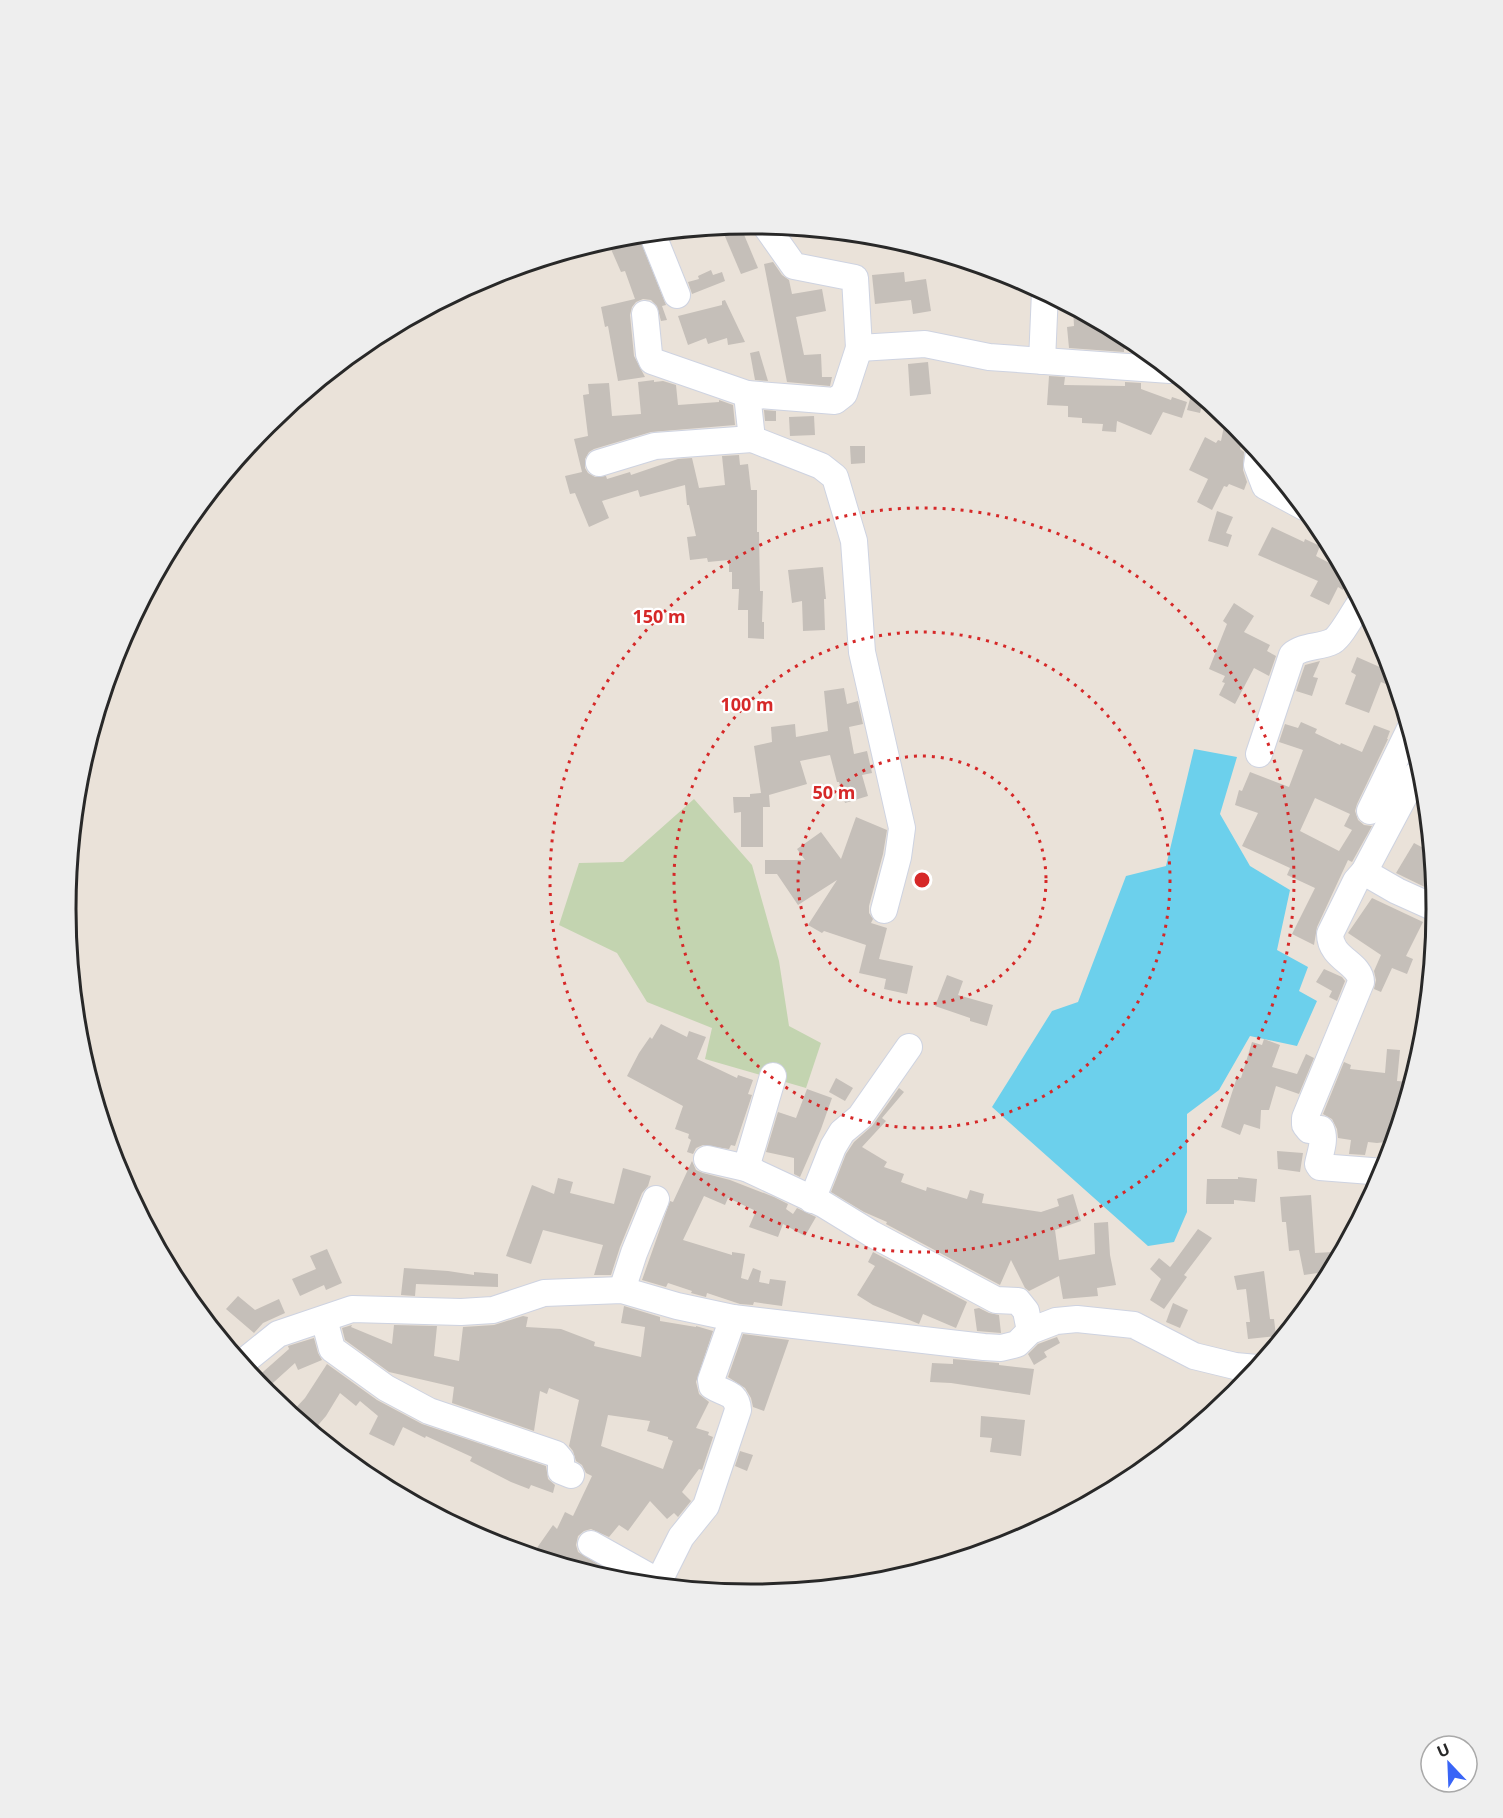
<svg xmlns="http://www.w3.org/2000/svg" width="1503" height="1818" viewBox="0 0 1503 1818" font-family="'Noto Sans',sans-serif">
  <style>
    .cemetery { fill: #c3d4b0 }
    .water { fill: #6cd0ec }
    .building { fill: #c5bfb9; fill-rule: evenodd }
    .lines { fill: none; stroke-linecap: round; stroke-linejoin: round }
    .minor-casing { stroke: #ced3e1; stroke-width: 28 }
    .minor { stroke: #fff; stroke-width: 26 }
    .ring { fill: none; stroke: #d62828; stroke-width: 3; stroke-dasharray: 3 6 }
    .rim { fill: none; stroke: #282828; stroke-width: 3 }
    .centre { fill: #d62828; stroke: #fff; stroke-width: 3 }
    .ring-label { font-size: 18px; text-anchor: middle; font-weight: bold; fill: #d62828; stroke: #fff; stroke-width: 4.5; stroke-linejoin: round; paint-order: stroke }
  </style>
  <rect width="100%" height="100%" fill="#eae2d9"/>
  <!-- cemetery -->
  <path class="cemetery" d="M694 799 752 865 779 961 789 1026 821 1043 806 1088 705 1059 712 1028 647 1002 617 953 559 925 579 863 623 862Z"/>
  <!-- water -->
  <path class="water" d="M1194 749 1237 757 1220 814 1250 866 1290 890 1277 950 1308 967 1299 991 1317 1001 1297 1046 1250 1036 1219 1090 1187 1114V1212L1174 1242 1148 1246 992 1107 1052 1011 1078 1002 1126 876 1166 866Z"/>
  <!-- building -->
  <g class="building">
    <path d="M740 225 758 268 741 274 721 227Z"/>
    <path d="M638 235 666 305 662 306 667 320 661 321 657 306 651 300 643 299 636 302 632 307 630 315 634 356 645 377 618 381 608 326 605 327 601 307 635 299 625 271 621 272 607 240Z"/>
    <path d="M773 262 782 275 789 280 792 294 822 289 826 311 796 317 804 355 821 354 822 377H832L830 386 787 382 764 264Z"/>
    <path d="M711 270 713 275 722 272 725 281 692 294 688 282 699 279 698 276Z"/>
    <path d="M904 272 905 282 926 279 931 311 913 314 911 300 875 304 872 275Z"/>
    <path d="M725 300 745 342 728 345 727 338 708 344 706 338 688 345 678 316 722 305V301Z"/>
    <path d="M1073 307 1133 339 1145 349H1124V352L1069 348 1067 327 1074 326Z"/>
    <path d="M759 351 768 381 755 380 750 353Z"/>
    <path d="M928 362 931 394 910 396 908 364Z"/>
    <path d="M1049 376 1065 377 1064 385 1125 386V382L1141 383V389L1171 400 1172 397 1187 402 1182 418 1163 412 1151 435 1117 421 1116 432 1102 431 1103 424 1082 423V418L1068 417V406L1047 405Z"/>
    <path d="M654 380V382L663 381 676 385 678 405 719 402V400L733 405 735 425 651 432 594 449 589 452 585 459V468L588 473 595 477 606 476 607 479 630 472 631 475 678 459 692 458 699 488 725 485 722 456 739 455 740 465 748 464 751 490H757V532H759L760 591H763L762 622H764V639L748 638V610H738L739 589H732V572H729V560L708 562 707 558 690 560 687 537 696 536 689 505H687L685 485 640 497 638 490 602 501 609 518 589 527 575 493 570 494 565 476 582 472 574 439 588 436 583 395 589 394 588 384 609 383 612 416 641 414 638 382Z"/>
    <path d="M1193 388 1204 398 1200 413 1187 410Z"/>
    <path d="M764 410 776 411V421H765Z"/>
    <path d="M814 416 815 435 790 436 789 417Z"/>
    <path d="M1226 416 1245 435 1240 449 1244 452 1243 470 1247 482 1244 490 1229 484 1227 487 1224 486 1212 510 1197 502 1208 479 1189 470 1205 437 1216 443 1218 440 1221 441Z"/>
    <path d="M850 446H865V463L851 464Z"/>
    <path d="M1217 511 1233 517 1226 533 1232 535 1228 547 1208 541Z"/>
    <path d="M1272 527 1304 542 1305 539 1320 546 1316 556 1345 571 1349 579 1343 590 1338 587 1329 605 1310 596 1318 581 1258 555Z"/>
    <path d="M823 567 826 599H824L825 630 803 631 802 601 792 603 788 570Z"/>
    <path d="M1234 603 1254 616 1244 632 1270 645 1267 651 1276 656 1269 676 1254 668 1235 704 1219 695 1225 683 1222 682 1225 676 1209 669 1227 624 1223 621Z"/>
    <path d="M1387 655 1398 689 1381 682 1369 713 1345 704 1356 675 1351 672 1357 657 1382 668Z"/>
    <path d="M1320 661 1313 677 1318 678 1312 696 1296 691 1305 665Z"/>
    <path d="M844 688 847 704 858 701 863 724 849 727 854 754 867 751 872 773 862 775 868 796 845 803 839 782H837L830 755 800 761 807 784 769 795 770 807H763V847H741V812L734 813 733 797H750V794L761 793 754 746 772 742 771 727 795 724 796 737 828 731 824 691Z"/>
    <path d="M1301 722 1317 729 1315 733 1340 745 1341 743 1362 752 1374 725 1390 731 1387 739H1388L1357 804 1355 811 1358 820 1364 825 1372 826 1352 862 1348 860 1317 927 1314 945 1292 934 1315 888 1287 875 1290 868 1242 846 1258 813 1235 805 1239 790 1242 791 1250 772 1289 787 1303 750 1279 742 1285 724 1298 728ZM1315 798 1350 814 1344 826 1352 830 1339 851 1300 831Z"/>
    <path d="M856 817 887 830 883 854 869 906V913L873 919 871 923 887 928 879 959 913 966 907 994 884 989 886 979 859 973 866 945 824 931 822 933 808 925 837 880 798 905 777 874H765V860H805L797 849 821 832 841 859Z"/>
    <path d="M1414 843 1431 852 1435 892 1396 873Z"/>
    <path d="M1372 898 1423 922 1406 956 1413 959 1407 974 1392 968 1381 992 1374 989 1376 980 1374 971 1381 955 1348 933Z"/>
    <path d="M1324 969 1342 977 1345 981 1337 1001 1329 997 1332 991 1316 982Z"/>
    <path d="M947 975 963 981 958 995 993 1005 987 1026 970 1021V1018L935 1006Z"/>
    <path d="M661 1024 687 1037 689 1031 706 1037 697 1059 737 1078 738 1075 753 1080 748 1094 752 1095 735 1146 731 1145 729 1149 703 1145 696 1148 693 1154 687 1152 691 1140 688 1138 689 1134 675 1129 683 1106 627 1076 639 1053 650 1037 652 1039Z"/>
    <path d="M1264 1039 1280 1045 1272 1067 1297 1074 1306 1054 1314 1058 1299 1094 1276 1086 1269 1110H1261L1260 1129 1244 1124 1240 1135 1221 1127 1237 1077 1241 1078 1252 1042 1262 1045Z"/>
    <path d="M1387 1049 1400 1050 1397 1081 1412 1082 1394 1141 1377 1143 1368 1142 1365 1155 1349 1154 1351 1140 1338 1138 1337 1129 1332 1119 1323 1114 1344 1062 1351 1065 1350 1069 1385 1073Z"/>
    <path d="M836 1078 853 1088 845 1101 829 1092Z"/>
    <path d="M899 1088 904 1092 882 1118 886 1121 862 1147 887 1162 884 1167 904 1174 901 1182 926 1191 927 1187 967 1199 970 1190 984 1194 982 1203 1041 1212 1059 1206 1057 1199 1073 1194 1081 1221 1055 1230 1059 1260 1095 1254 1094 1223 1108 1222 1110 1255 1116 1285 1097 1288 1098 1296 1063 1299 1059 1276 1029 1291 1025 1288 1011 1260 1000 1285 886 1224 887 1222 864 1212 831 1192 846 1154 854 1142 872 1126Z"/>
    <path d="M807 1089 832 1098 821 1129 800 1177 794 1174V1158L766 1152 778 1112 796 1118Z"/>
    <path d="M1277 1151 1303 1153 1300 1172 1278 1169Z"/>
    <path d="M692 1161 696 1170 703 1173 730 1180 774 1197 788 1204 786 1209 793 1214 797 1208 816 1217 805 1236 783 1224 778 1237 749 1227 756 1211 728 1198 725 1205 704 1196 683 1240 732 1255V1252L745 1254 741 1278 748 1280 753 1268 761 1271 759 1282 769 1284 770 1279 786 1281 782 1306 754 1302 753 1305 740 1304 707 1293 706 1297 691 1293 692 1291 668 1283 666 1287 642 1280 670 1201 673 1202Z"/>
    <path d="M623 1168 651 1176 648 1186 642 1193 620 1247 611 1275H594L603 1245 543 1230 531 1264 506 1256 532 1185 554 1194 558 1178 573 1182 570 1193 614 1204Z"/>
    <path d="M1238 1177 1257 1179 1255 1202 1234 1200V1204H1206L1207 1179H1238Z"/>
    <path d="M1311 1195 1315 1253 1333 1252 1334 1267 1331 1271 1304 1275 1299 1250 1289 1251 1286 1222H1282L1280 1197Z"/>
    <path d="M1198 1229 1212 1238 1184 1275 1187 1277 1164 1309 1150 1300 1161 1279 1150 1269 1159 1258 1170 1267 1171 1266Z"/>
    <path d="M327 1249 342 1283 326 1290 324 1285 300 1296 292 1279 316 1269 310 1256Z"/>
    <path d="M873 1252 967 1302 956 1328 923 1314 919 1324 873 1305 857 1295 875 1266 868 1262Z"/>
    <path d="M404 1268 448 1271 474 1275V1272L498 1274V1287L416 1284 415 1296 401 1295Z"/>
    <path d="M1264 1271 1270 1319H1274L1276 1336 1248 1339 1246 1322H1250L1246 1289 1237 1290 1234 1276Z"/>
    <path d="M238 1296 255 1310 279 1299 285 1313 263 1323 254 1333 226 1309Z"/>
    <path d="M1173 1303 1188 1310 1180 1328 1166 1322Z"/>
    <path d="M624 1306 660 1317V1321L696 1327V1326L713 1331 696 1382 699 1394 709 1402 696 1428 709 1432 708 1435 713 1437 702 1470 699 1469 682 1492 691 1501 678 1517 674 1513 667 1519 650 1501 628 1531 619 1525 609 1537 591 1529 584 1531 578 1536 576 1545 578 1552 611 1572 607 1578 578 1569 563 1559 560 1564 532 1555 553 1525 557 1529 565 1512 573 1516 592 1476 586 1473 582 1465 576 1461 573 1451 569 1446 579 1400 549 1388 547 1394 540 1391 534 1431 452 1403 454 1387 389 1372 345 1340 342 1328 352 1325 351 1327 392 1344 394 1325 437 1326 434 1356 459 1361 463 1327 494 1325 523 1316 528 1317 526 1327 561 1329 595 1342 594 1346 641 1357 645 1327 621 1323ZM608 1415 650 1421 647 1431 668 1437V1439L673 1441 663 1469 601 1446Z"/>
    <path d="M979 1308 989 1313 999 1315 1001 1333 977 1331 974 1309Z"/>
    <path d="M743 1334 789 1340 764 1411 753 1407 751 1398 745 1388 728 1377Z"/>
    <path d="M1057 1337 1060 1343 1044 1352 1047 1357 1034 1365 1028 1354 1038 1344Z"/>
    <path d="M314 1338 318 1353 322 1360 298 1370 295 1363 264 1391 255 1379 289 1349 288 1346Z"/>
    <path d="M953 1359 999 1363V1365L1034 1369 1030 1395 951 1383 930 1382 932 1363 953 1364Z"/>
    <path d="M327 1364 377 1400 422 1424 546 1466 548 1479 555 1485 553 1493 531 1485 529 1489 511 1482 470 1461 472 1457 426 1436 425 1438 403 1427 394 1446 369 1434 378 1416 360 1401 356 1406 340 1393 326 1416 313 1431 291 1413 305 1398Z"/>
    <path d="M981 1416 1025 1420 1021 1456 990 1452 992 1438 980 1437Z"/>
    <path d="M740 1451 753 1455 747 1471 735 1466Z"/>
  </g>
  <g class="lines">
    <!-- minor casing -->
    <g class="minor-casing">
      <g id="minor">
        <path d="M765 225 794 266 855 278 859 348 925 344 989 357 1170 370"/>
        <path d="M652 233 677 295"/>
        <path d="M645 314 649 354 652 361 747 394"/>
        <path d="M859 348 844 394 835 401 747 394 752 439 821 466 835 477 854 541 862 652 902 828 898 857 884 910"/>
        <path d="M1042 361 1045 292"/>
        <path d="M1259 452 1257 465 1265 486 1304 507"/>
        <path d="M599 463 655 446 752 439"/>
        <path d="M1259 754 1292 655C1303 645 1320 648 1333 641 1342 635 1354 611 1361 602"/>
        <path d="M1370 811 1410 729"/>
        <path d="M1364 872 1397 891 1437 909"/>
        <path d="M707 1159 746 1168 823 1204 872 1234 996 1300 1018 1301 1026 1311 1030 1331"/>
        <path d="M746 1168 773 1076"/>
        <path d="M1384 1172 1320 1167 1318 1164C1320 1153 1326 1140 1321 1129L1309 1130 1305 1125V1118L1361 982C1361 963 1330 959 1330 934L1356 881 1364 872 1415 776"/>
        <path d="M812 1200 833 1147 842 1132 860 1117 909 1047"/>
        <path d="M622 1290 634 1253 656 1199"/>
        <path d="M324 1319 332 1349 386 1388 429 1411 556 1454 561 1460V1471L571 1475"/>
        <path d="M242 1363 278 1334 352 1309 461 1312 493 1310 544 1293 622 1290 677 1306 733 1318 984 1347 1001 1348 1017 1344 1030 1331 1056 1321 1077 1319 1134 1325 1194 1356 1235 1366 1257 1368"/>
        <path d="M591 1544 659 1582"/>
        <path d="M657 1585 681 1537 706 1506 738 1410C737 1392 724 1394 712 1386L711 1380 733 1318"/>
      </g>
    </g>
    <!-- minor -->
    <use href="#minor" class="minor"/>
  </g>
  <!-- distance rings -->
  <g class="ring">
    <circle cx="922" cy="880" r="124"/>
    <circle cx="922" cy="880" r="248"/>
    <circle cx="922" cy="880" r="372"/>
  </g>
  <!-- crop -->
  <path d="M0 0H1503V1818H0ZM76 909a675 675 0 1 1 1350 0a675 675 0 1 1-1350 0Z" fill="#eee" fill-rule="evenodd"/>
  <path class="rim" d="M76 909a675 675 0 1 1 1350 0a675 675 0 1 1-1350 0Z"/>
  <circle cx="922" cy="880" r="9" class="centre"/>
  <g class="ring-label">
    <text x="659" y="623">150 m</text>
    <text x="747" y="711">100 m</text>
    <text x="834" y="799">50 m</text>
  </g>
  <!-- north arrow -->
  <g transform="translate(1449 1764) rotate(337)"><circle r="28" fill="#ffffff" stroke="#a9a9a9" stroke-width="1.5"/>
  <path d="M0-4.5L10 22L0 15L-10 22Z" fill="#3965f7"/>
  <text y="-9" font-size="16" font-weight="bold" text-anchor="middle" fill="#282828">U</text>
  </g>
</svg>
